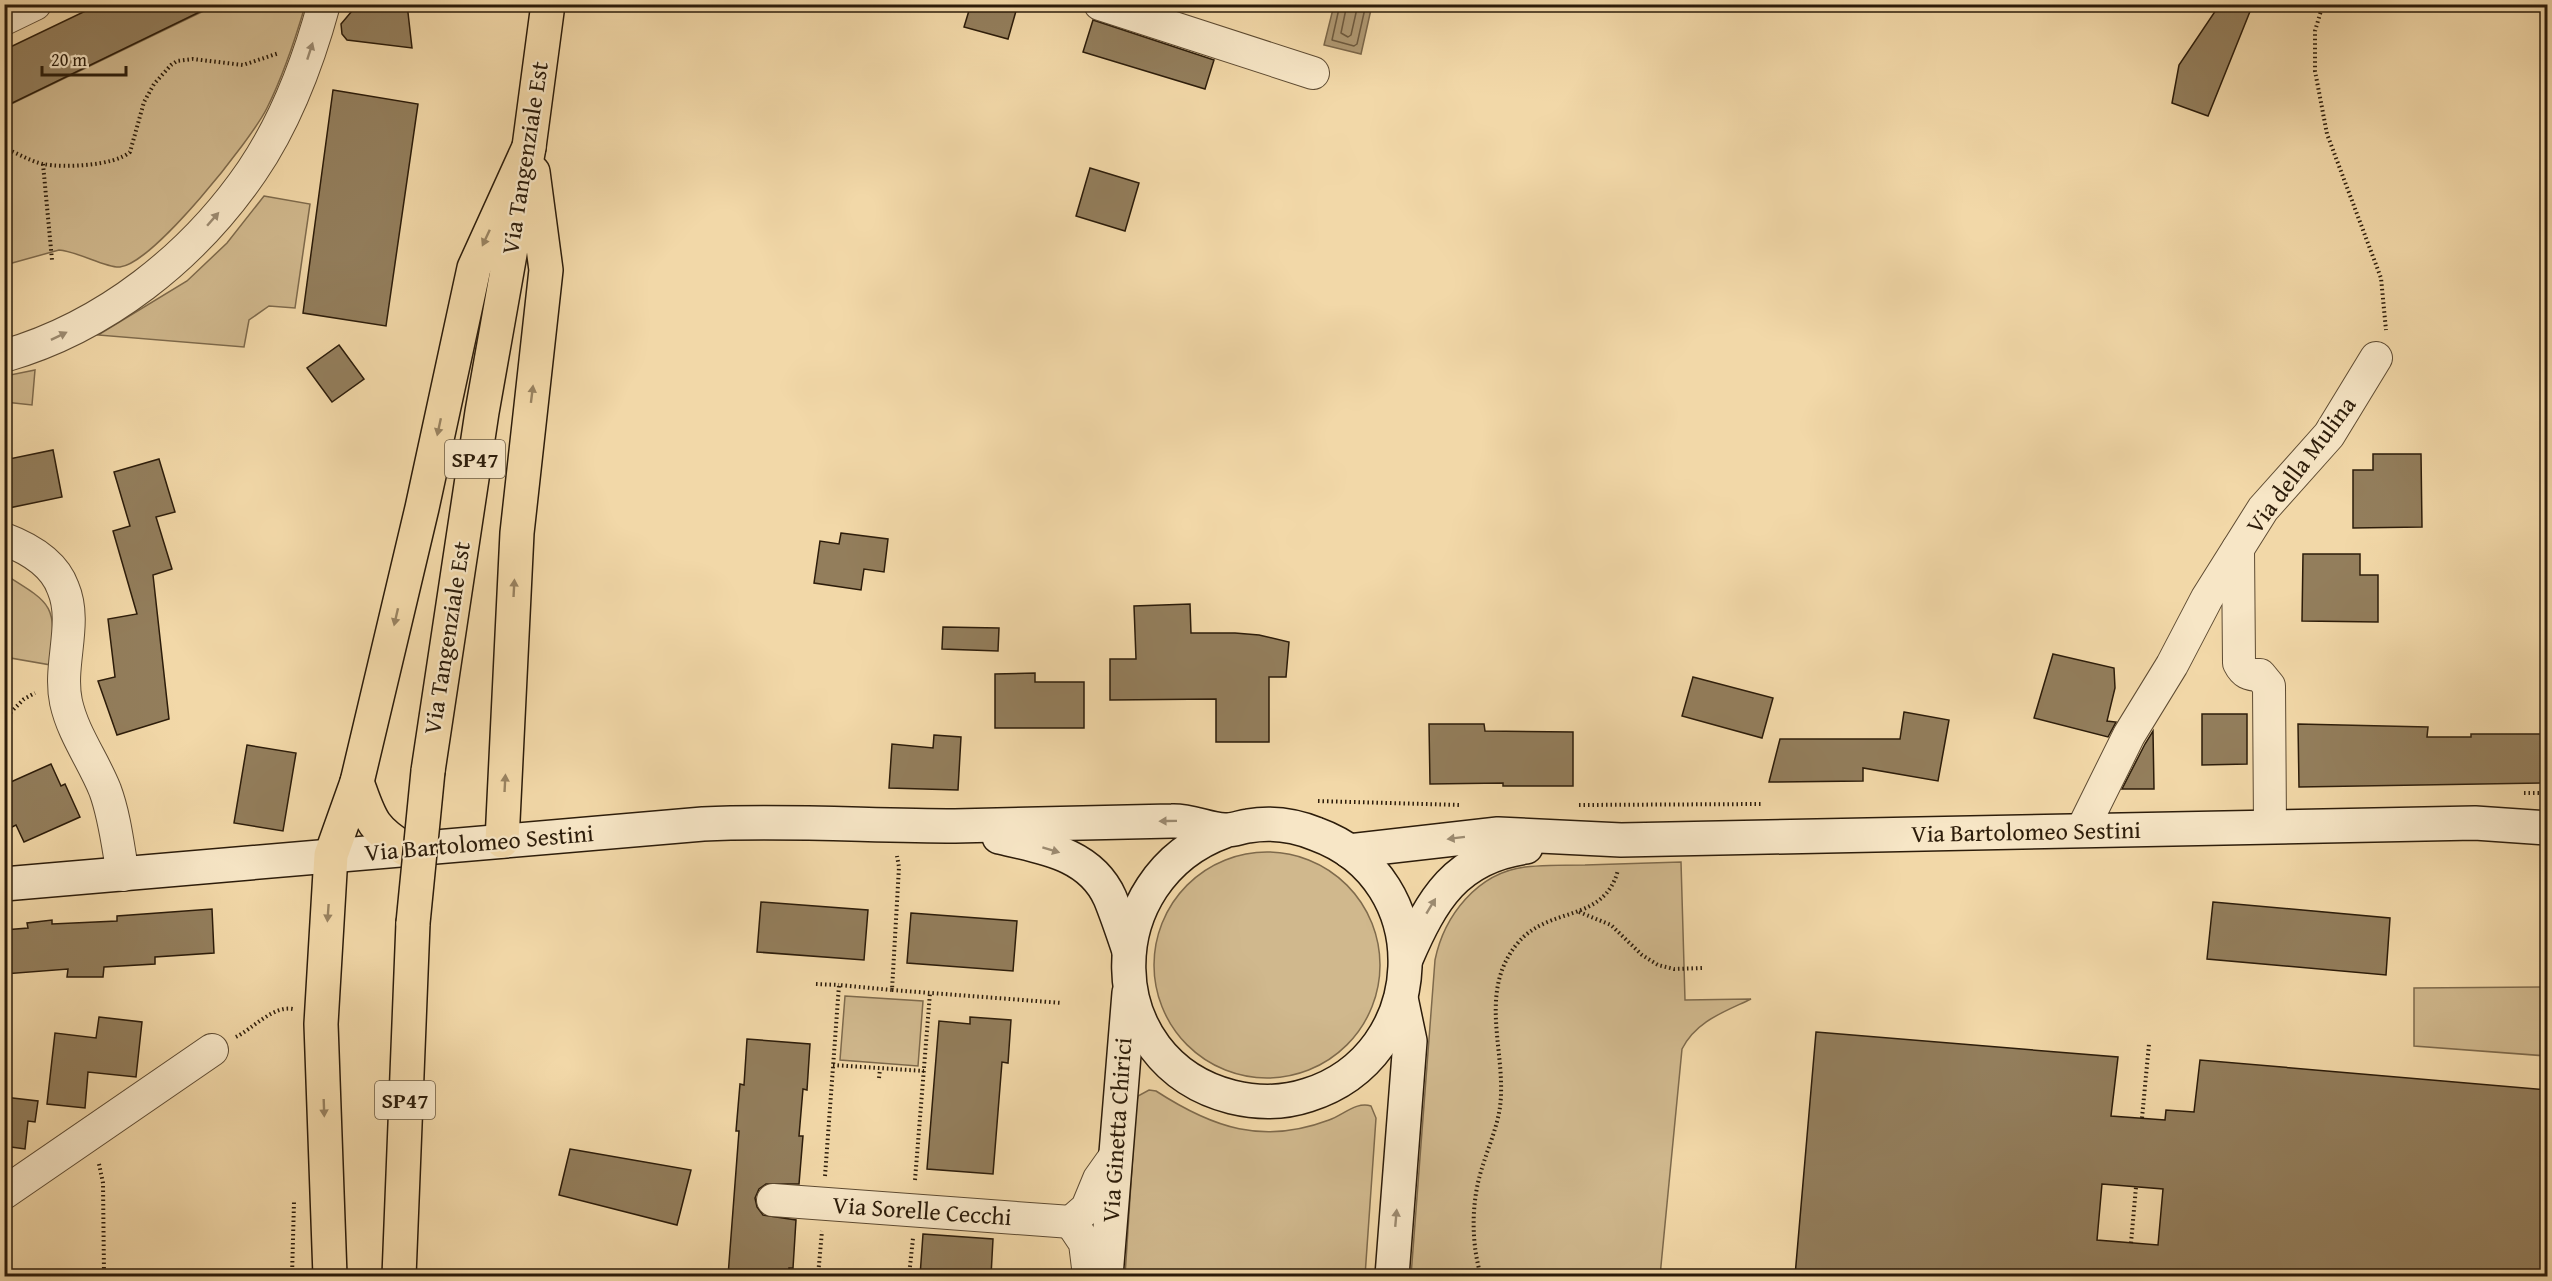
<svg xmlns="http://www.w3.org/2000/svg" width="2552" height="1281" viewBox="0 0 2552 1281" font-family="'Gentium Book Plus',serif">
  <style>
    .green { fill: #d0b88d; stroke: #7e6a4c; stroke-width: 1.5 }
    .water { fill: #af9872; stroke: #7b6648; stroke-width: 1.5 }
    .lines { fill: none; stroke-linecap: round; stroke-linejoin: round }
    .shore { stroke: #6e5a3e; stroke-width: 1.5 }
    .building { fill: #937e5c; stroke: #2c1c0a; stroke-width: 1.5; fill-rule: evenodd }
    .minor-casing { stroke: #5e4b32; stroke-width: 34 }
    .secondary-casing { stroke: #2c1c0a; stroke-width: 36 }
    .primary-casing { stroke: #2c1c0a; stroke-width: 36 }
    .path { stroke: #2c1c0a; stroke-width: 4; stroke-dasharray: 1.5 3; stroke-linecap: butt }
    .minor { stroke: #f7e6c6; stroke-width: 32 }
    .secondary { stroke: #f7e6c6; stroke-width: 33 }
    .primary { stroke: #f2d8a8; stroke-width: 33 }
    .primary-bridge-casing { stroke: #2c1c0a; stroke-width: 36; stroke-linecap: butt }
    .primary-bridge { stroke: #f2d8a8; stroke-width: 33 }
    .oneway { fill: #9c8b71 }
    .oneway2 { fill: #998361 }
    .labels { text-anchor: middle; stroke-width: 4.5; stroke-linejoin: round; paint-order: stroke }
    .shield { fill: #f7e6c6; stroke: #695942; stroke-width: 1.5 }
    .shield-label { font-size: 22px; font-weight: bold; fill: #2c1c0a }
    .street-label { font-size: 24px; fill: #2c1c0a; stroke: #f7e6c6 }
  </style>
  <rect width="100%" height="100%" fill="#f2d8a8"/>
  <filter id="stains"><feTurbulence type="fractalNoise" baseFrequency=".00333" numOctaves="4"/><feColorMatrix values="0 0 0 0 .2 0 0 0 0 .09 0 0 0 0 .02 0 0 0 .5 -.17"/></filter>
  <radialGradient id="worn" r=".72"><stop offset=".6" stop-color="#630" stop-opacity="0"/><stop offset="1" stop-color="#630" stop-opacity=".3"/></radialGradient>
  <!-- green -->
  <g class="green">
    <path d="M216 5 305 6C295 40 283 76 267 108 251 140 154 263 120 267 108 269 77 251 59 250L5 265V107Z"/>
    <path d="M264 196 310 204 295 308 269 306 249 320 244 347 98 335 187 281 227 243Z"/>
    <path d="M35 370 32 405 5 402V376Z"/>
    <path d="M4 574C56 606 55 605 51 665L5 657Z"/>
    <circle cx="1267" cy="965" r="113"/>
    <path d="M1681 862 1685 1000 1751 999C1724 1012 1696 1021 1682 1049L1660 1276H1411L1435 960C1444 916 1477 873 1525 867 1544 865 1565 865 1585 865 1617 864 1649 863 1681 862Z"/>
    <path d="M2547 987V1056L2414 1046V988Z"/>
    <path d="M845 996 923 1001 918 1066 840 1060Z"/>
    <path d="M1149 1090 1156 1091C1213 1128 1263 1145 1329 1120 1343 1115 1357 1101 1371 1106L1376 1118 1365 1276H1125L1136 1105 1138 1096Z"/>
  </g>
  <!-- water -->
  <path class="water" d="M1334 5H1372L1361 54 1324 45Z"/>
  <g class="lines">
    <!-- shore -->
    <g class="shore">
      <path d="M1340 4 1332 40 1354 46 1357 44 1366 4"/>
      <path d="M1347 4 1341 33 1348 37 1351 35 1358 4"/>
    </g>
  </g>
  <!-- building -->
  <g class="building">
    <path d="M100 4H216L4 107V50Z"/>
    <path d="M353 4H407L412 48 347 40 342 34 341 24 352 11Z"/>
    <path d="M971 4H1018L1008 39 964 27Z"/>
    <path d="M2220 4H2253L2208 116 2172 103 2179 65Z"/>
    <path d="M1093 20 1214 60 1205 89 1083 52Z"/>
    <path d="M333 90 418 104 386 326 303 313Z"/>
    <path d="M1090 168 1139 183 1125 231 1076 216Z"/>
    <path d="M339 345 364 379 332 402 307 368Z"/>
    <path d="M53 450 62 497 4 509V460Z"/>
    <path d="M2373 454H2421L2422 527 2353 528V470H2373Z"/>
    <path d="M159 459 175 512 156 517 172 569 153 575 169 719 117 735 98 681 115 677 108 619 137 614 113 531 130 526 114 472Z"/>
    <path d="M841 533 888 539 884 572 864 569 861 590 814 583 820 541 839 544Z"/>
    <path d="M2303 554H2360V575H2378V622L2302 621Z"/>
    <path d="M1190 604 1191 633H1235L1259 635 1289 642 1286 677H1269V742H1216V699L1110 700V659H1136L1134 606Z"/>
    <path d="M943 627 999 628 998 651 942 649Z"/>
    <path d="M2053 654 2114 668 2115 688 2107 721 2116 722 2108 737 2034 718Z"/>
    <path d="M1035 673V682H1084V728H995V674Z"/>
    <path d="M1693 677 1773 698 1762 738 1682 716Z"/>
    <path d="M1904 712 1949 720 1938 781 1863 768V781L1769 782 1780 739H1900Z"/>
    <path d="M2202 714H2247V764L2202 765Z"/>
    <path d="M1429 724H1484L1485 731 1573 732V786H1503V783L1430 784Z"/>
    <path d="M2298 724 2428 727 2427 737H2471V734H2547V783L2299 787Z"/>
    <path d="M2153 731 2154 789H2122L2145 744Z"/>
    <path d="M934 735 961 737 958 790 889 788 892 744 933 748Z"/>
    <path d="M247 745 296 753 283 831 234 823Z"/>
    <path d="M51 764 61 786 65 784 80 817 24 842 16 825 4 831V785Z"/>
    <path d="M761 902 868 910 864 960 757 952Z"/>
    <path d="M2213 902 2390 918 2386 975 2207 959Z"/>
    <path d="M212 909 214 953 155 957V964L104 967 103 977H67L68 969 4 974V930L28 928 27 923 52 920V924L117 921V916Z"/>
    <path d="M911 913 1017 921 1013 971 907 963Z"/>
    <path d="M99 1017 142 1022 136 1077 88 1072 85 1108 47 1104 55 1033 96 1038Z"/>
    <path d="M970 1017 1011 1020 1008 1063 1002 1062 993 1174 927 1169 939 1021 970 1024Z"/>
    <path d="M1816 1032 2118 1057 2111 1116 2165 1120 2166 1110 2194 1112 2200 1060 2547 1090V1276H1795ZM2102 1184 2163 1189 2158 1245 2097 1240Z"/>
    <path d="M747 1039 810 1044 807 1090 803 1089 799 1136H803L799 1184H766L759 1189 755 1198 757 1207 763 1215 796 1220 793 1268H789V1276H728L739 1131H736L740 1084 744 1085Z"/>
    <path d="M4 1097 38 1101 35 1122 28 1121 25 1149 4 1146Z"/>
    <path d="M570 1149 691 1170 677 1225 559 1195Z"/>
    <path d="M923 1234 993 1239 991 1276H920Z"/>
  </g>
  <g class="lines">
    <!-- minor casing -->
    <g class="minor-casing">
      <g id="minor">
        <path d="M1100 4 1313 73"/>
        <path d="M4 19 35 4"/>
        <path d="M4 356C105 327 193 257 252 171 286 121 308 63 324 4"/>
        <path d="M4 539C28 548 54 563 63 588 78 623 58 665 66 702 73 734 93 760 105 790 115 817 118 847 123 875"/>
        <path d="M2238 549 2239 663C2244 673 2249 675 2260 675L2269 686 2270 827"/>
        <path d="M2082 830 2129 735 2172 665 2207 598 2263 509 2329 435 2376 358"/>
        <path d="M4 1193 212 1050"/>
        <path d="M773 1200 1071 1222"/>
        <path d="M1071 1222 1087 1208 1099 1179 1116 1155"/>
        <path d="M1071 1222 1085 1243 1089 1276"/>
      </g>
    </g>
    <!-- secondary casing -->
    <g class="secondary-casing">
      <g id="secondary">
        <path d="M999 837C1041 847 1090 853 1110 898 1117 915 1123 933 1129 951"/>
        <path d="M1349 851 1498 834 1621 840 2475 823 2548 828"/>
        <path d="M4 884 703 824C787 820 871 826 955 826 1028 825 1100 822 1172 821 1191 820 1211 831 1227 830 1234 830 1241 827 1248 826 1271 822 1294 825 1316 834 1440 879 1432 1056 1308 1095 1284 1103 1257 1103 1232 1097 1096 1062 1095 878 1225 831"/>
        <path d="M1406 959C1432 899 1456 857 1526 847"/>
        <path d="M1106 1276 1129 993"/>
        <path d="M1392 1276 1410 1041 1401 998"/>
      </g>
    </g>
    <!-- primary casing -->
    <g class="primary-casing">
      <g id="primary">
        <path d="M428 771 482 412 529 147 548 4"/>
        <path d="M357 782C370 818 371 828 405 849"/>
        <path d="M502 841 517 533 546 270 533 172"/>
        <path d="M330 1276 321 1024 331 855 357 782 422 508 474 268 529 147"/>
        <path d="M399 1276 413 923"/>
      </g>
    </g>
    <!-- path -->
    <g class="path">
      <path d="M2323 4 2315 31V71L2327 134 2381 278 2386 330"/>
      <path d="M4 148C17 153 30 161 43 164 64 168 114 166 130 152L144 102 154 84 171 65 177 61 193 59 243 65 279 53"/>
      <path d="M43 164 52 260"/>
      <path d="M4 719 24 699 35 693"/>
      <path d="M2524 793H2548"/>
      <path d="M1318 801 1461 805"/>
      <path d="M1579 805 1761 804"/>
      <path d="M1579 912 1611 925 1642 955 1658 965 1674 969 1702 968"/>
      <path d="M816 984 839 985"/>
      <path d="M892 990 1062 1003"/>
      <path d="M236 1037C252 1029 274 1005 293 1009"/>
      <path d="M833 1065 924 1071"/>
      <path d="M879 1078 880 1069"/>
      <path d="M2142 1118 2149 1044"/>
      <path d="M99 1164 103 1183 104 1276"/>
      <path d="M825 1176 839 985 892 990 899 867 897 856"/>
      <path d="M915 1180 930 993"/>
      <path d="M2131 1243 2136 1187"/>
      <path d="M292 1276 294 1202"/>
      <path d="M818 1276 822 1231"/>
      <path d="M909 1276 913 1238"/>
      <path d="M1481 1276C1471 1243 1471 1202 1482 1168 1488 1148 1497 1128 1500 1107 1507 1052 1477 993 1517 944 1548 905 1604 924 1618 870"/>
    </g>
    <!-- minor -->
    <use href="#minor" class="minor"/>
    <!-- secondary -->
    <use href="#secondary" class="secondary"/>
    <!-- primary -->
    <use href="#primary" class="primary"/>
    <!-- primary-bridge casing -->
    <g class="primary-bridge-casing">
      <path id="primary-bridge" d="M413 923 428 771"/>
    </g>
    <!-- primary-bridge -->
    <use href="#primary-bridge" class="primary-bridge"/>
  </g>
  <!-- one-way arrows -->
  <defs><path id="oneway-solid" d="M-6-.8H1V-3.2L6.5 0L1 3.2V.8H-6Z" transform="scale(1.5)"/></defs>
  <g class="oneway">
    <use href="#oneway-solid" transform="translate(310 51) rotate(-72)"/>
    <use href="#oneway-solid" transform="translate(213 219) rotate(-49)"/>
    <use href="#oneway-solid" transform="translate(59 336) rotate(-26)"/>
    <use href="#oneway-solid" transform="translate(1168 821) rotate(179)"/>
    <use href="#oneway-solid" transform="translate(1456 838) rotate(173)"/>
    <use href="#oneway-solid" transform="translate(1051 850) rotate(17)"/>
    <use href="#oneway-solid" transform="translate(1431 906) rotate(-59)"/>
    <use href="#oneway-solid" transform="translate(1396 1218) rotate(-85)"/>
  </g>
  <g class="oneway2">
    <use href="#oneway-solid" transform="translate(486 238) rotate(115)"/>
    <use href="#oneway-solid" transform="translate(532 394) rotate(-83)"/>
    <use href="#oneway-solid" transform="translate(439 427) rotate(102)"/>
    <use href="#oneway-solid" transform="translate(514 588) rotate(-87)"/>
    <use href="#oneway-solid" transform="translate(396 617) rotate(103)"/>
    <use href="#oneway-solid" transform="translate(505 783) rotate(-87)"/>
    <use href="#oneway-solid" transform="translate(328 913) rotate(94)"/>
    <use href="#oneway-solid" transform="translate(324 1108) rotate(88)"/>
  </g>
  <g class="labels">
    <!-- shield labels -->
    <g class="shield">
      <rect x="445" y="440" width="60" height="38" rx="4.5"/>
      <rect x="375" y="1081" width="60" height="38" rx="4.5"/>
    </g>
    <g class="shield-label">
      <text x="475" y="467">SP47</text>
      <text x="405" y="1108">SP47</text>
    </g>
    <!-- street labels -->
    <g class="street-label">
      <text transform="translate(525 158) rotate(-81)" y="8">Via Tangenziale Est</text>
      <text transform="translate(2301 465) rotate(-53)" y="8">Via della Mulina</text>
      <text transform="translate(447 638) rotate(-81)" y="8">Via Tangenziale Est</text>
      <text transform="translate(2026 832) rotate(-1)" y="8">Via Bartolomeo Sestini</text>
      <text transform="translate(479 843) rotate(-5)" y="8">Via Bartolomeo Sestini</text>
      <text transform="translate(1117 1130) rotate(-86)" y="8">Via Ginetta Chirici</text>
      <text transform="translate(922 1211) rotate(4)" y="8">Via Sorelle Cecchi</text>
    </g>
  </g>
  <!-- margin -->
  <rect width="2552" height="1281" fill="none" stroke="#f2d8a8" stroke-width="24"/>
  <rect x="6" y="6" width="2540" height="1269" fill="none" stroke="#2c1c0a" stroke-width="3"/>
  <rect x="12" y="12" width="2528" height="1257" fill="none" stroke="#2c1c0a" stroke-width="1.5"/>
  <!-- scale -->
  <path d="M42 66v9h84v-9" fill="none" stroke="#2c1c0a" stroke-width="3"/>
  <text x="51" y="66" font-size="18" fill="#2c1c0a" stroke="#f7e6c6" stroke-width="4.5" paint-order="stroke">20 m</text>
  <rect width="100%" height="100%" filter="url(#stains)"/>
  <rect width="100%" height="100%" fill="url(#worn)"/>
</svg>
